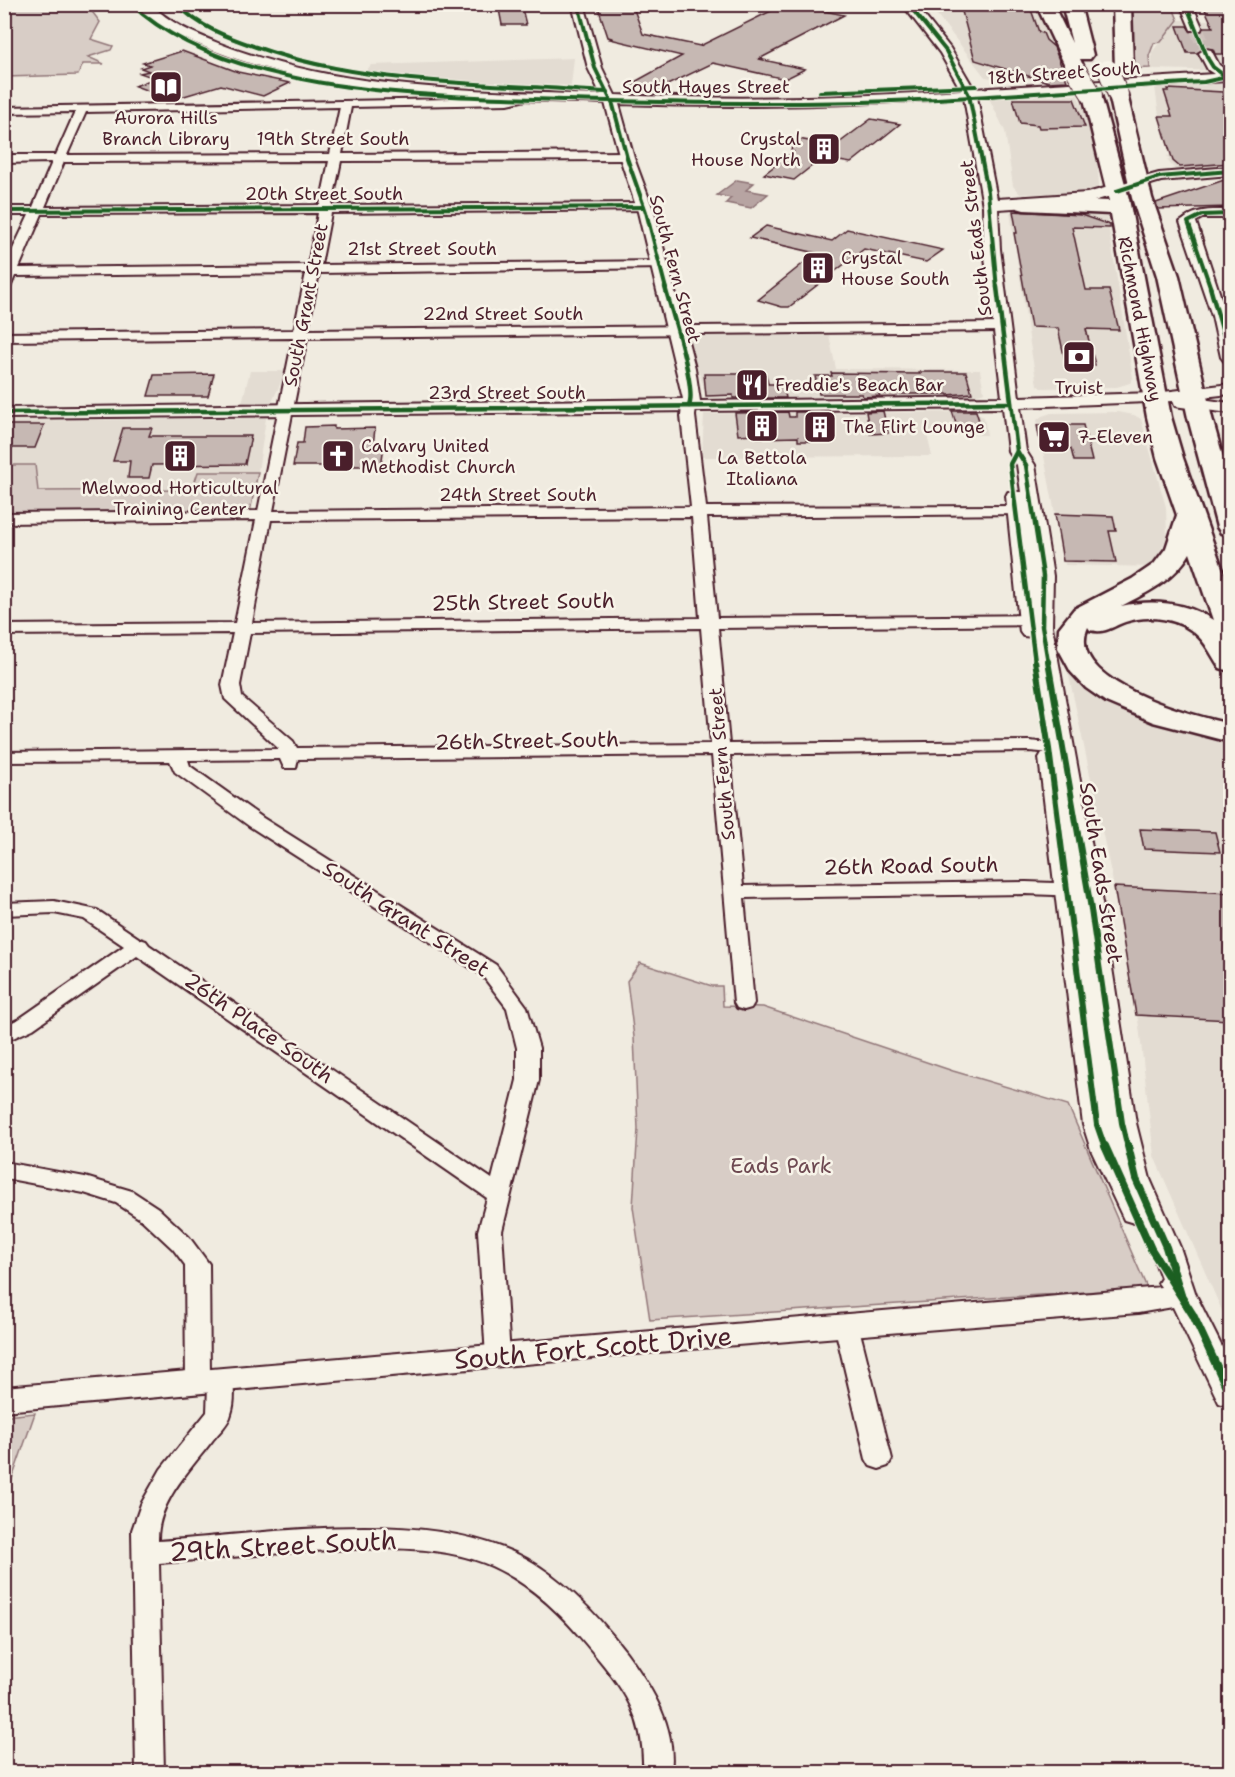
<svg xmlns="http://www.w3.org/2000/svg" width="1235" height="1777" viewBox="0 0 1235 1777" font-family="'Shantell Sans',sans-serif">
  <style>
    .built { fill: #e3dcd2 }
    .green { fill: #d8cdc6; stroke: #917678; stroke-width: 1.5 }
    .water { fill: #b7a4a2; stroke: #8b6f72; stroke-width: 1.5 }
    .building { fill: #c6b8b3; stroke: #4a1f2b; stroke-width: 1.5 }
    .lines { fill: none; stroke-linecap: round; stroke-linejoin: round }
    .tertiary-tunnel { stroke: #cfc2bc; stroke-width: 14; stroke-dasharray: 14 7; stroke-linecap: butt }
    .minor-casing { stroke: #4a1f2b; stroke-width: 4 }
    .tertiary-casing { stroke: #4a1f2b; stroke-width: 4 }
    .trunk-casing { stroke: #4a1f2b; stroke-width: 5 }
    .minor { fill: #f7f3e8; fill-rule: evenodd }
    .tertiary { fill: #f7f3e8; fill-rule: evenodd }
    .trunk { fill: #f7f3e8; fill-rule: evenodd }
    .trunk-bridge-casing { stroke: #4a1f2b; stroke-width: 22; stroke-linecap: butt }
    .trunk-bridge { stroke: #f7f3e8; stroke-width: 20 }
    .cycleway-far3-casing { stroke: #f7f3e8; stroke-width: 6 }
    .cycleway-far2-casing { stroke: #f7f3e8; stroke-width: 8 }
    .cycleway-far1-casing { stroke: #f7f3e8; stroke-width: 10 }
    .cycleway-casing { stroke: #f7f3e8; stroke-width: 11 }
    .cycleway-far3 { stroke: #1b5e20; stroke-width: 4 }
    .cycleway-far2 { stroke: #1b5e20; stroke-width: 4.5 }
    .cycleway-far1 { stroke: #1b5e20; stroke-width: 6 }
    .cycleway { stroke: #1b5e20; stroke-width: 8 }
    .labels { text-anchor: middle; stroke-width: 5; stroke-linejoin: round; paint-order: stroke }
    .far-street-label { font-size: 18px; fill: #4a1f2b; stroke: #f7f3e8 }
    .far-poi-label { font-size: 18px; fill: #4a1f2b; stroke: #f7f3e8; text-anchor: start }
    .street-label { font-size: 21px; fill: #4a1f2b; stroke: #f7f3e8 }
    .park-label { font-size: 21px; fill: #6e4a52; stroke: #f7f3e8 }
    .near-street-label { font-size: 26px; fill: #4a1f2b; stroke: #f7f3e8 }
  </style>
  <rect width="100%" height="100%" fill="#f0ebe0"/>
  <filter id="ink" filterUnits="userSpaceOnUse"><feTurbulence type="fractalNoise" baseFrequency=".0167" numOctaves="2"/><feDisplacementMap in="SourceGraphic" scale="12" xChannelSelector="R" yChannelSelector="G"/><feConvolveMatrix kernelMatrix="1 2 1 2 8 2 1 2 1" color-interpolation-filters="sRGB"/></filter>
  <g filter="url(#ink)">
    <!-- built -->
    <g class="built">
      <path d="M956 4 1035 5 1057 44 1070 76 1008 80 985 77 931 7H956Z"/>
      <path d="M1178 20H1230V71L1151 69 1152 52Z"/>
      <path d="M574 58 571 86 417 79 365 72 371 65Z"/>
      <path d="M1230 83V168L1177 172 1167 160 1170 159 1167 156 1172 155 1159 116 1155 87Z"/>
      <path d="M1077 95 1096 132 1099 187 1080 193 1020 194 1013 186 1005 131 989 98Z"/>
      <path d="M1106 211 1133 378 1130 383 1117 387 1041 388 1037 385 1030 344 1010 212Z"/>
      <path d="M698 334 829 335 836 369 980 370 984 392 973 396 707 398 688 337Z"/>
      <path d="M250 371H286L272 402 242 403Z"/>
      <path d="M973 412 984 417 987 435H927L932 456 702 457 704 414Z"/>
      <path d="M1118 412 1134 415 1141 419 1166 507 1167 537 1156 559 1162 561 1156 567 1065 565 1037 420 1042 416 1051 413Z"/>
      <path d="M266 418 258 472H198L193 490 37 491 35 465H5L4 421Z"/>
      <path d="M1066 662 1200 733 1230 739V1329L1154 1156 1139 1026 1114 887Z"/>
    </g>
    <!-- green -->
    <g class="green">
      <path d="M4 5H87L100 22 91 39 113 46 111 50 88 57 104 64H83L78 75 5 77Z"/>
      <path d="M1128 5H1172L1178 20 1161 42 1154 43 1149 56 1150 68 1130 69Z"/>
      <path d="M4 465H35L38 491 192 490 198 472H258L250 512 5 514Z"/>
      <path d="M640 963 712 986H722L723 1006 763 1007 953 1071 1068 1105 1147 1288 650 1320 633 1207 638 1129 634 1037 627 981Z"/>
      <path d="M35 1413 5 1499V1416Z"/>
    </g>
    <!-- water -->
    <path class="water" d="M737 180 754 183 746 190 768 194 751 208 726 203 731 198 717 195Z"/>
    <!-- building -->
    <g class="building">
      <path d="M498 4H521L526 25H502Z"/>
      <path d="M597 4H632L643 34 700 46 785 4H824L815 9 844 15 759 59 805 69 785 79 713 63 657 90 631 84 682 56 610 39 612 38 608 37Z"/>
      <path d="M960 4H1029L1039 32 1043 33 1046 40 1054 47 1067 81 1048 82 975 60Z"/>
      <path d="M1212 4H1230V54H1215L1213 49 1206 47 1197 53H1187L1177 26H1187L1191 32H1201L1204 27H1213L1204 7H1213Z"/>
      <path d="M182 51 238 72 290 83 263 96 221 85 181 97 174 94 165 97 135 86 155 78 140 73 149 71 141 68 150 65 143 63Z"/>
      <path d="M1168 89 1223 92 1230 112V163L1180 167 1173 161 1159 116H1172L1164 91H1169Z"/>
      <path d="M1013 99H1074L1085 127 1039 128 1038 125 1020 123Z"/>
      <path d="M871 119 900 124 851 163 822 158 794 180 764 174 793 152H791L793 138 835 146Z"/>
      <path d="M1230 178V207L1158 209 1156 203Z"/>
      <path d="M1013 211 1081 215 1110 225V228L1072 227 1086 290H1109L1119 330 1086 329 1095 365H1066L1058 328 1031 327 1014 233H1017Z"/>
      <path d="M766 226 832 241 847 229 943 250 926 262 864 249 789 307H782L758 300 816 253 750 238Z"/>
      <path d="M919 372H966L972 393 948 395 947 394H879L880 396 863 397 862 394H819L815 376H832L831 373 920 374Z"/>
      <path d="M214 374 208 396H148L154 375Z"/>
      <path d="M704 374H766L768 384H783L786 398H733V395L706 396Z"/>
      <path d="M883 411 888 433 870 434 866 412Z"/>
      <path d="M952 411H976L981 427H957Z"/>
      <path d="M788 412 789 417H795V412H808L809 417H828L831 434H811L812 441H798V437L757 438 755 434 738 435 735 413Z"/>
      <path d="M4 425H44L35 448H4Z"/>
      <path d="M1037 425H1083L1092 461H1074L1071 449 1041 448Z"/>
      <path d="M334 426V429L375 428 373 446H384L381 466H293L297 443H303L305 427Z"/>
      <path d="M123 428H152L149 436H251L245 464 152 465 149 478H128L130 461H113Z"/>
      <path d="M1055 514 1113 516 1116 531H1109L1116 562 1063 561Z"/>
      <path d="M1140 829 1215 832 1220 852 1144 849Z"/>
      <path d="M1114 887 1230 893V1020L1136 1015Z"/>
    </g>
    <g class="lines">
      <!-- tertiary-tunnel -->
      <path class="tertiary-tunnel" d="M1196 27 1206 53"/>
      <!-- minor casing -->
      <g class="minor-casing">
        <g id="minor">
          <path d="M531 93 535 94V98L508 104 351 107 342 154 626 152 632 156 626 160 341 161 332 205 644 203 650 207 648 210 331 213 321 265 660 261 666 265 665 268 319 273 308 330 1001 323 1008 327 1001 331 307 338 273 511 691 507 681 416 682 406 689 402 696 406 695 416 706 507 1038 506 1041 509 1038 512 1033 514 707 517 717 618 1041 615 1049 620 1041 625 718 628 729 744 1029 741 1070 745 1073 749 1070 753 1064 754 1029 751 730 755 743 886 1026 882 1082 884 1089 886 1092 890 1089 894 1082 896 1026 894 744 898 754 1003 751 1008 744 1010 737 1008 734 1003 712 755 298 759 296 768H284L280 759 188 760 190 766 263 818 496 965 527 1007 539 1048V1080L502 1231 510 1357 507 1364 498 1366 489 1364 486 1357 478 1231 487 1198 137 956 33 1029 4 1042V1026L19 1019 124 946 84 919 54 913 4 915V903L54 901 97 910 140 939 146 941 149 945 492 1179 517 1080V1048L507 1008 482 975 249 826 175 772 170 761 4 762V752L279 749 225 699 222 685 233 633 4 635V625L235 623 256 520 4 523V513L258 511 293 338 4 341V333L294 330 306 273 15 276 9 290 4 291V268L29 215H4V207H33L52 162 4 163V155H56L75 112 4 113V107L508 98ZM340 107 330 154 67 155 86 112ZM329 161 320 205 45 207 64 162ZM318 213 308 265 19 268 42 214ZM692 517 700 618 252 623 271 520ZM701 628 711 744 297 748 293 741 242 697 240 685 250 633Z"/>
          <path d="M1230 210V218H1202L1188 226 1182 222C1193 208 1213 210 1230 210Z"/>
          <path d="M4 1162 85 1177 132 1191 158 1208 189 1237 209 1264 210 1377 212 1373 221 1371 230 1373C235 1383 235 1403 231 1414 229 1424 218 1433 212 1441 190 1470 157 1502 158 1541 268 1534 428 1505 527 1559 566 1581 599 1617 626 1652 652 1688 677 1727 671 1772H643C645 1718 626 1692 592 1651 563 1615 528 1580 484 1563 431 1543 368 1548 313 1551 262 1554 210 1559 159 1563L164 1772H136L132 1530 141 1504 161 1469 207 1412 208 1386 198 1391 189 1389 186 1382 185 1265 173 1249 142 1220 116 1203 84 1193 4 1178Z"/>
          <path d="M846 1315 855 1318 858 1324 892 1459 888 1466 879 1469 870 1466 866 1459 834 1324 837 1318Z"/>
        </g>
      </g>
      <!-- tertiary casing -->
      <g class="tertiary-casing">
        <g id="tertiary">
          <path d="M137 4H151C169 23 193 33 218 43 339 91 473 90 601 95L588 68 572 4H584L602 68 615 95C730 100 846 98 961 90L940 53 902 4H915L950 48 974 89 1214 74 1208 70 1199 53 1206 49 1211 50 1219 65 1230 73V80L1227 81 977 97 997 199 1087 193 1159 173 1230 167V175L1161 181 1087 203 998 209 1000 249 1019 397 1155 393 1230 384V394L1195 398 1230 403V413L1181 407 1175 406 1173 401 1020 407 1026 451 1035 465 1053 576 1052 626 1102 903 1136 1123 1150 1179 1180 1247 1196 1295 1230 1363V1407L1219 1403 1173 1307 1138 1313 713 1347 4 1411V1387L1161 1287 1158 1283 1161 1278 1140 1221 1134 1223 1124 1220 1091 1150 1083 1125 1039 758 1042 753 1053 752 1034 637 1023 636 1020 632 1006 496 1008 492H1021L1017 465 1008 451 1003 408 4 418V408L683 399 638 212 620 158 605 103C473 98 335 99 210 49 184 38 155 27 137 4ZM964 98 983 206 984 249 1002 397 700 401 695 368 654 212 634 158 619 104C734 108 849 106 964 98Z"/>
          <path d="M1180 4H1192L1202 27 1201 30H1191Z"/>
          <path d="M1188 217 1196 222 1230 325V362L1224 361 1221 357 1212 316 1180 222Z"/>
        </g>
      </g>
      <!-- trunk casing -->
      <g class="trunk-casing">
        <g id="trunk">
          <path d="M1036 4H1053L1072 43 1062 4H1080L1093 55 1090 59H1080L1086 72 1084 76H1070L1068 72Z"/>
          <path d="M1113 4H1131L1133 69 1131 73H1117L1115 69Z"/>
          <path d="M1118 88 1125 90 1127 94 1152 198 1179 276 1212 418 1230 482V535L1221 533 1217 527 1188 418 1157 276 1132 198 1109 94 1111 90Z"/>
          <path d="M1092 89 1099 91 1101 95 1129 199 1171 417 1183 458 1230 590V636H1228L1230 639V671L1220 668C1213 658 1208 646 1199 637 1181 618 1149 614 1125 622 1111 627 1105 634 1090 630L1088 627C1063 683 1195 716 1230 724V742L1153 722 1106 702 1086 688 1071 672 1058 648 1059 628 1074 609 1132 579 1154 564 1166 548 1177 515 1157 458 1147 417 1111 214 1024 210 1017 208 1014 204 1017 200 1024 198 1109 201 1083 95 1085 91ZM1190 553 1213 620C1186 602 1152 599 1121 606 1149 592 1174 580 1190 553Z"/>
        </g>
      </g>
      <!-- minor -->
      <use href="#minor" class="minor"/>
      <!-- tertiary -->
      <use href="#tertiary" class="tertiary"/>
      <!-- trunk -->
      <use href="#trunk" class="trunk"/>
      <!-- trunk-bridge casing -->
      <g class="trunk-bridge-casing">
        <g id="trunk-bridge">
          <path d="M1108 70 1118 94"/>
          <path d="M1077 72 1092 95"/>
        </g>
      </g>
      <!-- trunk-bridge -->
      <use href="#trunk-bridge" class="trunk-bridge"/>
      <!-- cycleway-far3 casing -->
      <g class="cycleway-far3-casing">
        <g id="cycleway-far3">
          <path d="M131 4C229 97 439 96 568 100 676 103 784 105 892 101 996 97 1100 88 1204 82L1227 77"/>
          <path d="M177 4C199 27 227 37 256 47 344 78 437 82 530 87 556 88 581 91 607 92"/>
          <path d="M578 4 595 68 613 105 627 158 646 212 666 289"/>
          <path d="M908 4 946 51 969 95 988 192 997 289"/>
          <path d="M1186 4 1208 59 1213 67 1230 80"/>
          <path d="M820 92 976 86"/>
          <path d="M1117 191 1159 177 1230 171"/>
          <path d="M4 211 644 207"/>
          <path d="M1211 289 1188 222 1202 215 1230 214"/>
        </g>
      </g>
      <!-- cycleway-far2 casing -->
      <g class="cycleway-far2-casing">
        <g id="cycleway-far2">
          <path d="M665 287C671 310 697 388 689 406"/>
          <path d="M997 287 1017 451 1026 465 1043 576 1042 626 1048 662"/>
          <path d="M1210 287 1230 357"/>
          <path d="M4 413 1011 403"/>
          <path d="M1017 451 1010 464 1035 662"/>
        </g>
      </g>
      <!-- cycleway-far1 casing -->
      <g class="cycleway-far1-casing">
        <g id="cycleway-far1">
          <path d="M1035 661 1049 749 1097 1125 1105 1148"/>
          <path d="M1048 661 1090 903 1122 1123 1128 1148"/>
        </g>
      </g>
      <!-- cycleway casing -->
      <g class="cycleway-casing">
        <g id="cycleway">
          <path d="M1105 1146 1151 1249 1193 1315 1230 1395"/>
          <path d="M1128 1146 1136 1179 1166 1247 1181 1295"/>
        </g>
      </g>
      <!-- cycleway-far3 -->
      <use href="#cycleway-far3" class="cycleway-far3"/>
      <!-- cycleway-far2 -->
      <use href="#cycleway-far2" class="cycleway-far2"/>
      <!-- cycleway-far1 -->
      <use href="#cycleway-far1" class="cycleway-far1"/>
      <!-- cycleway -->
      <use href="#cycleway" class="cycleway"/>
    </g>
  </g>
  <!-- icons -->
  <defs>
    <g id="library-square" transform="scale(1.725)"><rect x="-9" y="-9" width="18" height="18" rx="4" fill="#4a1f2b" stroke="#f7f3e8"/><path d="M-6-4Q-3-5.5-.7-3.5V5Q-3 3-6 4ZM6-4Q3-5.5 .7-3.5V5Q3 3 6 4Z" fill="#fff"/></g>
    <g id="building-square" transform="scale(1.725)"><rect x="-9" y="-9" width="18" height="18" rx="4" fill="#4a1f2b" stroke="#f7f3e8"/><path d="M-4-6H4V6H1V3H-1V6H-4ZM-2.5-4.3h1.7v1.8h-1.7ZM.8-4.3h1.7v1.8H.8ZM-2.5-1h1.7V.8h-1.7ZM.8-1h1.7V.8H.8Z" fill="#fff"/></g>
    <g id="bank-square" transform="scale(1.725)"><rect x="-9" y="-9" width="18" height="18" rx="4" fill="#4a1f2b" stroke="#f7f3e8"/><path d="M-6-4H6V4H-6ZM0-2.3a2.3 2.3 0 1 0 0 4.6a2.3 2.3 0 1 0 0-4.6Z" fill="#fff"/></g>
    <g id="restaurant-square" transform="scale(1.725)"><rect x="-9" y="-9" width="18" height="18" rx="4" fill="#4a1f2b" stroke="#f7f3e8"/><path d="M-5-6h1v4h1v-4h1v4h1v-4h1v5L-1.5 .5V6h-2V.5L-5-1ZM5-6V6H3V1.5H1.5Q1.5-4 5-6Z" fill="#fff"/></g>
    <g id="supermarket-square" transform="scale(1.725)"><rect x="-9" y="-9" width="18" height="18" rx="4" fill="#4a1f2b" stroke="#f7f3e8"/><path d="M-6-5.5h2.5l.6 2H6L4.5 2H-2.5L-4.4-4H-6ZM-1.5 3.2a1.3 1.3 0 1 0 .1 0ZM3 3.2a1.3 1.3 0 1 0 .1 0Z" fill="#fff"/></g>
    <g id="church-square" transform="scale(1.725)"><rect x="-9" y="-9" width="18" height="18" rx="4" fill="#4a1f2b" stroke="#f7f3e8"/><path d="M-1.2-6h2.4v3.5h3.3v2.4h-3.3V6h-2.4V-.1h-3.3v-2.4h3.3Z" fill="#fff"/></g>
  </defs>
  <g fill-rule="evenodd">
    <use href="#library-square" x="166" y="87"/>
    <use href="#building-square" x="824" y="149"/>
    <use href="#building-square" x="818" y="268"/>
    <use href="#bank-square" x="1079" y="357"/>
    <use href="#restaurant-square" x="752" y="385"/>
    <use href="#building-square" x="762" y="426"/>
    <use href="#building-square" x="820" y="427"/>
    <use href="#supermarket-square" x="1054" y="437"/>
    <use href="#building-square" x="180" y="456"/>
    <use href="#church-square" x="338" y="456"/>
  </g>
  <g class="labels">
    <!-- far-street labels -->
    <g class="far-street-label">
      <text transform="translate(1064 73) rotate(-4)" y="6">18th Street South</text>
      <text x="706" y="93">South Hayes Street</text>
      <text x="333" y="145">19th Street South</text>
      <text x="324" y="200">20th Street South</text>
      <text transform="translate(976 238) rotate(-97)" y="6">South Eads Street</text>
      <text x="422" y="255">21st Street South</text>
      <text transform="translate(675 269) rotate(75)" y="6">South Fern Street</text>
      <text transform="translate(306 305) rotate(-79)" y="6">South Grant Street</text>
      <text x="503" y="320">22nd Street South</text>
      <text transform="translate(1140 319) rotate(79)" y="6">Richmond Highway</text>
      <text x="507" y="399">23rd Street South</text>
      <text x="518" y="501">24th Street South</text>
      <text transform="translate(722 764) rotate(-95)" y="6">South Fern Street</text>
    </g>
    <!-- far-poi labels -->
    <g class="far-poi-label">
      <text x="166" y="124" text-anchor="middle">Aurora Hills<tspan x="166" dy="21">Branch Library</tspan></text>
      <text x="801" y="145" text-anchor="end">Crystal<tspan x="801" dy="21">House North</tspan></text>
      <text x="841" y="264">Crystal<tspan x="841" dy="21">House South</tspan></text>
      <text x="775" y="391">Freddie's Beach Bar</text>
      <text x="1079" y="394" text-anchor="middle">Truist</text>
      <text x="843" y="433">The Flirt Lounge</text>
      <text x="1077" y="443">7-Eleven</text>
      <text x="361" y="452">Calvary United<tspan x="361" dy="21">Methodist Church</tspan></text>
      <text x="762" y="464" text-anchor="middle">La Bettola<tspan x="762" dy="21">Italiana</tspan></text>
      <text x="180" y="494" text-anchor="middle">Melwood Horticultural<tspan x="180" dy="21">Training Center</tspan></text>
    </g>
    <!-- street labels -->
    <g class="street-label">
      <text transform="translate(523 602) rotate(-1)" y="7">25th Street South</text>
      <text transform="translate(527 741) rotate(-1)" y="7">26th Street South</text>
      <text transform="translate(911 866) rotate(-1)" y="7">26th Road South</text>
      <text transform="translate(1101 873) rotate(81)" y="7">South Eads Street</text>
      <text transform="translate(406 919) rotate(33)" y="7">South Grant Street</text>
      <text transform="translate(259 1028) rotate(35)" y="7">26th Place South</text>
    </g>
    <!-- park labels -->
    <g class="park-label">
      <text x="781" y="1173">Eads Park</text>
    </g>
    <!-- near-street labels -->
    <g class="near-street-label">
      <text transform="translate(593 1348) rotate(-5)" y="9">South Fort Scott Drive</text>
      <text transform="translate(283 1546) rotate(-3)" y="9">29th Street South</text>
    </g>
  </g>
  <!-- margin -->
  <rect width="1235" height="1777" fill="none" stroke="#f7f3e8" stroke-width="24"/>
  <rect x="12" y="12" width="1211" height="1753" fill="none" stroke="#4a1f2b" stroke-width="2" filter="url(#ink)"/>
</svg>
